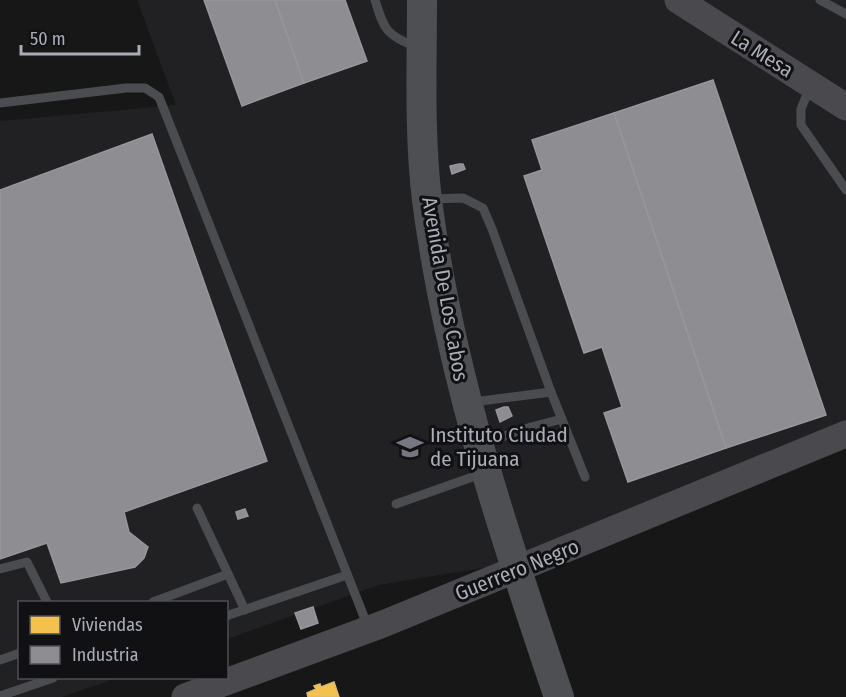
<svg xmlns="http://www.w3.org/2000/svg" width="846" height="697" viewBox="0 0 846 697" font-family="'Fira Sans Condensed',sans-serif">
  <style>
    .built { fill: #212123 }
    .homes { fill: #f2c14e; stroke: #dcbb6e; stroke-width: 1.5 }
    .industry { fill: #8d8d92; stroke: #95979d; stroke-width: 1.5 }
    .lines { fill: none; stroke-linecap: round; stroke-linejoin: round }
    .lane { stroke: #4b4c50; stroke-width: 9 }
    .secondary { stroke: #4a4a4e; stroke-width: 27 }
    .primary { stroke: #4d4f52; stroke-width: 30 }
    .labels { text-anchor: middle; stroke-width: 6; stroke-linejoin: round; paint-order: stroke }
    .street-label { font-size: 21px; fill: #a8adb8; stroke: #111113 }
    .poi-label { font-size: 21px; fill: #a8adb8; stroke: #111113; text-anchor: start }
  </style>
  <rect width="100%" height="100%" fill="#171717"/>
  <!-- built -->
  <path class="built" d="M137 0H846V441L513 563 379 585 227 639 226 602H20V678H117L62 697H0V121L176 105Z"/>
  <!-- homes -->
  <path class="homes" d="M334 682 339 697H308L307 693 316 689 314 686 320 684 321 687Z"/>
  <!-- industry -->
  <g class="industry">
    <path d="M204 0H275L304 83 242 106Z"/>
    <path d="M275 0H345L367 61 304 83Z"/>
    <path d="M713 80 826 415 726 448 614 113Z"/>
    <path d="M614 113 726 448 628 482 604 413 622 407 602 347 584 353 524 176 542 170 532 140Z"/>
    <path d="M152 134 267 461 124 512 129 532 148 547 144 558 135 567 61 583 47 543 0 559V190Z"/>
    <path d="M459 164H463L465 169 452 174 450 166Z"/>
    <path d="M504 407H508L512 416 500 422 496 410Z"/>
    <path d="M245 509 248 516 238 519 236 512Z"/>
    <path d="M313 607 318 623 301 629 295 613Z"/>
  </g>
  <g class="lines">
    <!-- lane -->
    <g class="lane">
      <path d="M375 0C384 30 387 36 417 47"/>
      <path d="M820 0 846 14"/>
      <path d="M810 87 801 109V125L846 190"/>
      <path d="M0 103 126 88H145L159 97 368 627"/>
      <path d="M430 199 463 198 483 208 492 229 551 392 585 477"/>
      <path d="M473 402 551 392"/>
      <path d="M484 443 531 427 562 419"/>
      <path d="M396 504 481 474"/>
      <path d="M197 508 245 610"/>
      <path d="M0 569 27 562 47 602"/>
      <path d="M153 602 228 574"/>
      <path d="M226 616 347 575"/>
      <path d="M0 660 20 653"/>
      <path d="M0 696 53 678"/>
    </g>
    <!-- secondary -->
    <g class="secondary">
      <path d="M678 0 846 107"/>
      <path d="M185 697 383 624 846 434"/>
    </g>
    <!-- primary -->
    <path class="primary" d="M422 0C422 67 419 134 427 200 449 371 504 535 559 697"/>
  </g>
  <!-- icons -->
  <defs>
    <g id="school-bare" transform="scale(2.07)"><path d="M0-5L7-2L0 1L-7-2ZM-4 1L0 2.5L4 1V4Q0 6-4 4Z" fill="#757880" stroke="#111113" stroke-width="2.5" paint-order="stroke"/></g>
  </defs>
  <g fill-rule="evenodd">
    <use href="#school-bare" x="410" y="447"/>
  </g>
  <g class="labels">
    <!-- street labels -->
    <g class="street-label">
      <text transform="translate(762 54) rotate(32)" y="7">La Mesa</text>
      <text transform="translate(445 289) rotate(80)" y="7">Avenida De Los Cabos</text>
      <text transform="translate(517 570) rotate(-22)" y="7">Guerrero Negro</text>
    </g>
    <!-- poi labels -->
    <g class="poi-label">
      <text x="430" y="442">Instituto Ciudad<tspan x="430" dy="24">de Tijuana</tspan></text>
    </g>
  </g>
  <!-- legend -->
  <rect x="18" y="601" width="210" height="78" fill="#111113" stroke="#4d4f55" stroke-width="1.5"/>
  <rect x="30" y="616" width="30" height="18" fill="#f2c14e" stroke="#4d4f55" stroke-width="1.5"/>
  <text x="72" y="631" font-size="18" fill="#a8adb8">Viviendas</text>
  <rect x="30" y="646" width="30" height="18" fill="#8d8d92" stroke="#4d4f55" stroke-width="1.5"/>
  <text x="72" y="661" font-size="18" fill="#a8adb8">Industria</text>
  <!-- scale -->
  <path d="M21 45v9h118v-9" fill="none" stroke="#a8adb8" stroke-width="3"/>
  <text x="30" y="45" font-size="18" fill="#a8adb8" stroke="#111113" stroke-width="4.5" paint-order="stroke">50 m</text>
</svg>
